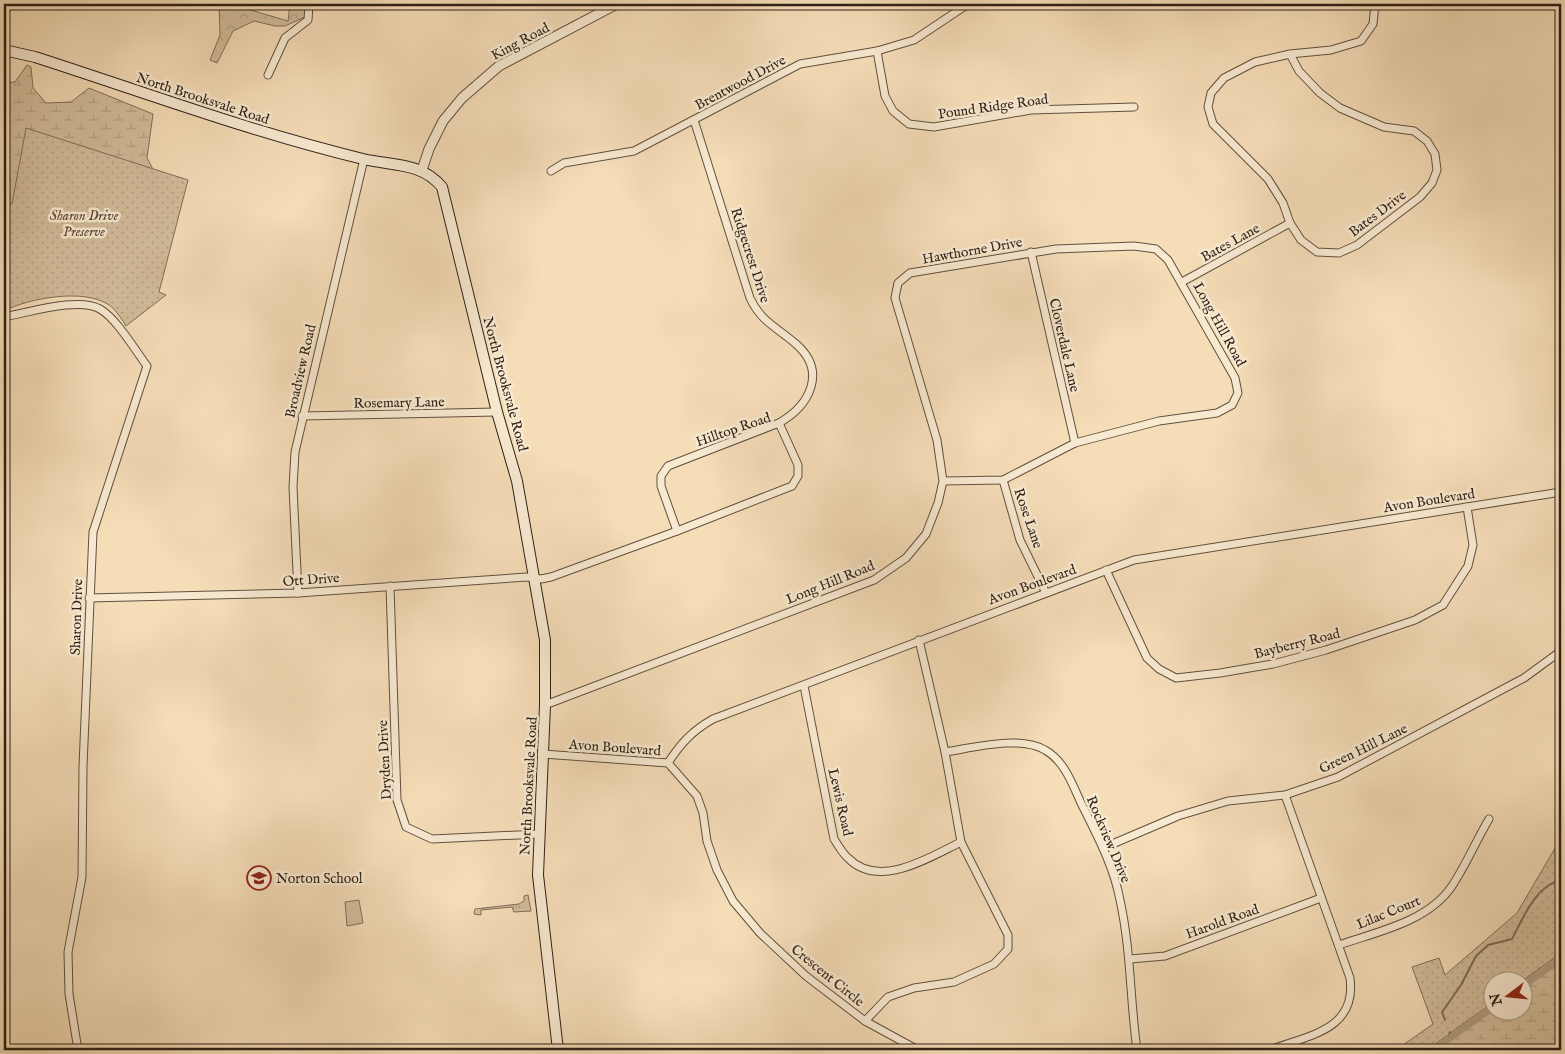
<svg xmlns="http://www.w3.org/2000/svg" width="1565" height="1054" viewBox="0 0 1565 1054" font-family="'IM FELL English',serif">
  <style>
    .grass { fill: url(#grass-tufts); stroke: #806f59 }
    .forest { fill: url(#forest-crowns); stroke: #806f59 }
    .wetland { fill: url(#wetland-marsh); stroke: #806f59 }
    .park { fill: url(#park-dots); stroke: #806f59 }
    .pitch { fill: #d3bd9c; stroke: #806f59 }
    .lines { fill: none; stroke-linecap: round; stroke-linejoin: round }
    .stream { stroke: #7d6b56; stroke-width: 2 }
    .canal { stroke: #b19d81; stroke-width: 7 }
    .minor-casing { stroke: #60503e; stroke-width: 9 }
    .tertiary-casing { stroke: #60503e; stroke-width: 11 }
    .secondary-casing { stroke: #2e2116; stroke-width: 12 }
    .minor { stroke: #f8e9d1; stroke-width: 7 }
    .tertiary { stroke: #f8e9d1; stroke-width: 9 }
    .secondary { stroke: #f8e9d1; stroke-width: 10 }
    .labels { text-anchor: middle; stroke-width: 5; stroke-linejoin: round; paint-order: stroke }
    .street-label { font-size: 14px; fill: #2e2116; stroke: #f8e9d1 }
    .park-label { font-size: 14px; font-style: italic; fill: #574838; stroke: #f8e9d1 }
    .poi-label { font-size: 14px; fill: #2e2116; stroke: #f8e9d1; text-anchor: start }
  </style>
  <defs>
    <pattern id="grass-tufts" width="24" height="20" patternUnits="userSpaceOnUse" patternTransform="scale(1.25)"><rect width="24" height="20" fill="#d3bd9c"/><path d="M3 7l-1-3M5 7V3M7 7l1-3M15 17l-1-3M17 17v-4M19 17l1-3" fill="none" stroke="#b5a286"/></pattern>
    <pattern id="forest-crowns" width="20" height="18" patternUnits="userSpaceOnUse" patternTransform="scale(1.25)"><rect width="20" height="18" fill="#d3bd9c"/><path d="M2 6a3 3 0 1 1 6 0M12 15a3 3 0 1 1 6 0" fill="none" stroke="#b5a286"/></pattern>
    <pattern id="wetland-marsh" width="20" height="14" patternUnits="userSpaceOnUse" patternTransform="scale(1.25)"><rect width="20" height="14" fill="#d3bd9c"/><path d="M1 5h8M5 5V1M11 12h8M15 12V8" fill="none" stroke="#b5a286"/></pattern>
    <pattern id="park-dots" width="8" height="8" patternUnits="userSpaceOnUse" patternTransform="scale(1.25)"><rect width="8" height="8" fill="#d3bd9c"/><path d="M2 2h.1M6 6h.1" fill="none" stroke="#b5a286" stroke-width="1.8" stroke-linecap="round"/></pattern>
  </defs>
  <rect width="100%" height="100%" fill="#f5ddb8"/>
  <filter id="stains"><feTurbulence type="fractalNoise" baseFrequency=".004" numOctaves="4"/><feColorMatrix values="0 0 0 0 .2 0 0 0 0 .09 0 0 0 0 .02 0 0 0 .5 -.17"/></filter>
  <radialGradient id="worn" r=".72"><stop offset=".6" stop-color="#630" stop-opacity="0"/><stop offset="1" stop-color="#630" stop-opacity=".3"/></radialGradient>
  <!-- grass -->
  <path class="grass" d="M528 895 531 911 514 912 512 907 481 910V915L474 914 475 909 519 904 524 901V896Z"/>
  <!-- forest -->
  <path class="forest" d="M219 4H230L288 21 290 4H307L305 17 285 26H275L254 21 233 31 217 63 210 60 220 35Z"/>
  <!-- wetland -->
  <g class="wetland">
    <path d="M27 65 31 67 33 88 46 103 71 102 89 88 153 114 147 158 163 188 113 301 74 291 4 305V83L15 82Z"/>
    <path d="M1561 953V1050H1425L1492 1002V1012H1522L1521 981Z"/>
  </g>
  <!-- park -->
  <g class="park">
    <path d="M26 128 188 180 159 292 166 295 126 326C121 318 116 310 109 305 84 288 29 298 4 311V205L12 204Z"/>
    <path d="M1561 838V953L1522 981 1492 982V1003L1427 1050H1396L1433 1024 1412 967 1439 958 1445 975 1517 913Z"/>
  </g>
  <!-- pitch -->
  <path class="pitch" d="M359 900 363 923 347 926 345 902Z"/>
  <g class="lines">
    <!-- stream -->
    <g class="stream">
      <path d="M1445 1020 1442 1012 1461 985 1476 956 1488 945 1512 939C1523 918 1536 885 1561 880"/>
      <path d="M1447 1040 1450 1032"/>
    </g>
    <!-- canal -->
    <g class="canal">
      <path d="M1522 986 1561 959"/>
      <path d="M1433 1050 1492 1008"/>
    </g>
    <!-- minor casing -->
    <g class="minor-casing">
      <g id="minor">
        <path d="M877 51 885 96 893 111 909 124 934 127 1031 110 1134 107"/>
        <path d="M1290 54 1299 71 1320 93 1340 108 1384 127 1414 131 1427 141 1435 154 1437 170 1432 183 1420 197 1357 245 1339 253 1317 252 1301 240 1290 223 1283 203 1268 179 1213 124 1208 107 1211 93 1224 78 1255 62 1290 54 1331 50 1361 41 1373 24 1375 4"/>
        <path d="M268 75 285 38 308 20 309 4"/>
        <path d="M551 171 564 163 634 151 800 64 877 51 914 40 968 4"/>
        <path d="M1031 252 1075 443"/>
        <path d="M1182 282 1290 223"/>
        <path d="M4 320 8 316C31 312 79 297 100 309 117 319 135 350 147 366L93 532 83 766 82 877 68 952 69 994 78 1050"/>
        <path d="M302 416 497 412"/>
        <path d="M1003 480 1020 540 1045 591"/>
        <path d="M677 531 661 486V476L668 466 779 423C809 406 828 372 796 344 778 328 761 322 750 298L694 120"/>
        <path d="M1106 570 1147 658 1159 669 1176 678 1220 673 1273 664 1326 650 1415 620 1443 605 1468 566 1473 545 1467 507"/>
        <path d="M390 586 397 800 406 827 432 839 538 834"/>
        <path d="M298 593 293 487 295 452 364 159"/>
        <path d="M89 598 298 593 527 577 541 579 551 577 677 531 792 486 798 476V465L779 423"/>
        <path d="M804 686 834 839C838 845 842 853 848 858 879 890 930 857 961 842"/>
        <path d="M545 705 874 580 906 558 926 534 938 503 943 481 937 440 895 298 898 283 910 273 1056 249 1134 246 1156 249 1168 260 1235 378 1238 393 1232 405 1217 413 1159 421 1075 443 1003 480 943 481"/>
        <path d="M945 752C972 748 1020 735 1045 750 1065 761 1073 786 1082 805 1097 835 1114 867 1120 900 1131 950 1130 1000 1137 1050"/>
        <path d="M543 754 668 763C681 743 692 731 713 719L1134 560 1561 492"/>
        <path d="M668 763 697 796 703 813 707 841 717 870 733 901 760 933 806 976 865 1021 918 1050"/>
        <path d="M1103 848 1178 816 1228 801 1285 795 1338 777 1524 678 1561 651"/>
        <path d="M1339 945C1376 932 1428 922 1452 886 1466 865 1476 841 1489 819"/>
        <path d="M1130 959 1165 956 1321 898"/>
        <path d="M865 1021 888 997 914 988 954 982 994 964 1008 949V935L961 842 945 752 919 640"/>
        <path d="M1270 1050C1309 1035 1357 1030 1350 978L1285 795"/>
      </g>
    </g>
    <!-- tertiary casing -->
    <g class="tertiary-casing">
      <path id="tertiary" d="M422 170 429 149 443 121 462 98 499 66 617 4"/>
    </g>
    <!-- secondary casing -->
    <g class="secondary-casing">
      <path id="secondary" d="M4 50 35 57C144 92 251 132 363 159 393 166 421 162 442 187L497 412 517 481 545 640V705L538 875 558 1050"/>
    </g>
    <!-- minor -->
    <use href="#minor" class="minor"/>
    <!-- tertiary -->
    <use href="#tertiary" class="tertiary"/>
    <!-- secondary -->
    <use href="#secondary" class="secondary"/>
  </g>
  <!-- icons -->
  <defs>
    <g id="school-ring" transform="scale(1.25)"><circle r="9.5" fill="#f8e9d1" stroke="#8f2418" stroke-width="1.5"/><path d="M0-5L7-2L0 1L-7-2ZM-4 1L0 2.5L4 1V4Q0 6-4 4Z" fill="#8f2418"/></g>
  </defs>
  <g fill-rule="evenodd">
    <use href="#school-ring" x="259" y="878"/>
  </g>
  <g class="labels">
    <!-- street labels -->
    <g class="street-label">
      <text transform="translate(520 41) rotate(-28)" y="5">King Road</text>
      <text transform="translate(740 82) rotate(-28)" y="5">Brentwood Drive</text>
      <text transform="translate(203 98) rotate(18)" y="5">North Brooksvale Road</text>
      <text transform="translate(993 106) rotate(-8)" y="5">Pound Ridge Road</text>
      <text transform="translate(1377 213) rotate(-37)" y="5">Bates Drive</text>
      <text transform="translate(1230 242) rotate(-29)" y="5">Bates Lane</text>
      <text transform="translate(972 250) rotate(-10)" y="5">Hawthorne Drive</text>
      <text transform="translate(751 255) rotate(72)" y="5">Ridgecrest Drive</text>
      <text transform="translate(1220 324) rotate(61)" y="5">Long Hill Road</text>
      <text transform="translate(1065 345) rotate(77)" y="5">Cloverdale Lane</text>
      <text transform="translate(300 371) rotate(-77)" y="5">Broadview Road</text>
      <text transform="translate(506 384) rotate(75)" y="5">North Brooksvale Road</text>
      <text transform="translate(399 402) rotate(-1)" y="5">Rosemary Lane</text>
      <text transform="translate(733 429) rotate(-19)" y="5">Hilltop Road</text>
      <text transform="translate(1429 500) rotate(-9)" y="5">Avon Boulevard</text>
      <text transform="translate(1029 518) rotate(71)" y="5">Rose Lane</text>
      <text transform="translate(311 579) rotate(-4)" y="5">Ott Drive</text>
      <text transform="translate(830 582) rotate(-22)" y="5">Long Hill Road</text>
      <text transform="translate(1032 584) rotate(-20)" y="5">Avon Boulevard</text>
      <text transform="translate(76 617) rotate(-88)" y="5">Sharon Drive</text>
      <text transform="translate(1297 643) rotate(-14)" y="5">Bayberry Road</text>
      <text transform="translate(615 747) rotate(4)" y="5">Avon Boulevard</text>
      <text transform="translate(1363 748) rotate(-26)" y="5">Green Hill Lane</text>
      <text transform="translate(384 760) rotate(-93)" y="5">Dryden Drive</text>
      <text transform="translate(528 786) rotate(-87)" y="5">North Brooksvale Road</text>
      <text transform="translate(841 802) rotate(77)" y="5">Lewis Road</text>
      <text transform="translate(1109 839) rotate(67)" y="5">Rockview Drive</text>
      <text transform="translate(1388 912) rotate(-22)" y="5">Lilac Court</text>
      <text transform="translate(1222 921) rotate(-20)" y="5">Harold Road</text>
      <text transform="translate(828 975) rotate(39)" y="5">Crescent Circle</text>
    </g>
    <!-- park labels -->
    <g class="park-label">
      <text x="84" y="220">Sharon Drive<tspan x="84" dy="16">Preserve</tspan></text>
    </g>
    <!-- poi labels -->
    <g class="poi-label">
      <text x="276" y="883">Norton School</text>
    </g>
  </g>
  <!-- margin -->
  <rect width="1565" height="1054" fill="none" stroke="#f5ddb8" stroke-width="20"/>
  <rect x="5" y="5" width="1555" height="1044" fill="none" stroke="#2e2116" stroke-width="2.5"/>
  <rect x="10" y="10" width="1545" height="1034" fill="none" stroke="#2e2116"/>
  <!-- north arrow -->
  <g transform="translate(1508 996) rotate(254)"><circle r="24" fill="#f8e9d1" stroke="#a79986"/>
  <path d="M0-4L9 19L0 12L-9 19Z" fill="#8f2418"/>
  <text y="-8" font-size="14" font-weight="bold" text-anchor="middle" fill="#2e2116">N</text>
  </g>
  <rect width="100%" height="100%" filter="url(#stains)"/>
  <rect width="100%" height="100%" fill="url(#worn)"/>
</svg>
